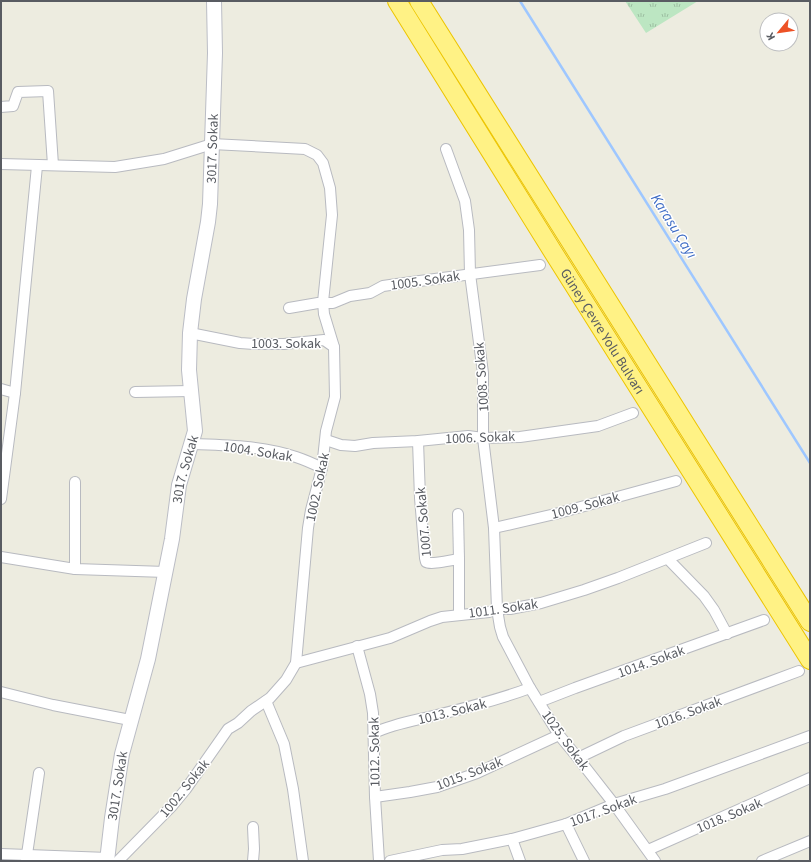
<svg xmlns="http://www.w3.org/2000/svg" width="811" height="862" viewBox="0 0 811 862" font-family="'Source Sans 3',sans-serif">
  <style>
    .park { fill: url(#park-tufts) }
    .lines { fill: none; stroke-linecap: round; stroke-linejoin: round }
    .stream { stroke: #9ec7ff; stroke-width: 2.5 }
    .street-casing { stroke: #b8bac0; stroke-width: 12 }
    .secondary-casing { stroke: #bbbdc5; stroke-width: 16 }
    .highway-casing { stroke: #edc500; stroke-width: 20 }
    .street { stroke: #fff; stroke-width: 10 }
    .secondary { stroke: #fff; stroke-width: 14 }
    .highway { stroke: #fff285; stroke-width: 18 }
    .labels { text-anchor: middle; stroke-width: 3; stroke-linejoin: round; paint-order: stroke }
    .street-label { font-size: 14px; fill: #595c62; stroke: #fff }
    .water-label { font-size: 15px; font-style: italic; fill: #3e6cc5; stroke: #fff }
  </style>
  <defs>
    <pattern id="park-tufts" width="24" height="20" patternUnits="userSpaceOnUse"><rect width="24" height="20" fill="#bce6c2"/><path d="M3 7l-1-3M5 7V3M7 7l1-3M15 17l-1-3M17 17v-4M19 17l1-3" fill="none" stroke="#9cbea1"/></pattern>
  </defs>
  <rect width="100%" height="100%" fill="#edece0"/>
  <!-- park -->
  <path class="park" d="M625 1H698L646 33Z"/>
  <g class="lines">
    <!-- stream -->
    <path class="stream" d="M520 1 810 463"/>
    <!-- street casing -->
    <g class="street-casing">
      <g id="street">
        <path d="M1 107 13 106 18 92 48 91 53 165"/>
        <path d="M446 149 465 201 469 230 470 274 483 373V438L494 528 497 609 500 627 503 637 530 688 559 735 578 758 614 804 655 861"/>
        <path d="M1 164 115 167 164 159 212 144 305 149 317 155 323 163 330 188 332 215 323 302 324 314 334 347 335 397 326 431 322 468 311 510 308 528 296 663 286 680 270 698 251 711 238 723 228 729 186 789 172 806 118 861"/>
        <path d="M289 308 318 303H333L350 296 370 293 383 286 397 284 540 265"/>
        <path d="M190 333 240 343 254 344H284L324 340 334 347"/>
        <path d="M1 389 15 393"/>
        <path d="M135 392 191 391"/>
        <path d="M326 440 341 445 355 446 373 443 418 441 468 436 483 438 520 437 598 426 633 413"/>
        <path d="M418 441 420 498 425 558 426 562C431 565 451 560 459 559V614"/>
        <path d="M191 444C226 445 263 446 296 457 305 460 314 464 322 468"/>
        <path d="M75 482V569"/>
        <path d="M1 499 15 393 37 166"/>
        <path d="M458 514 459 559"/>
        <path d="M494 528 555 514 676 481"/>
        <path d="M1 557 75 569 166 572"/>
        <path d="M668 559 704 596 714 610 727 634"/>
        <path d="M357 646 370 694 373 713 375 797 379 861"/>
        <path d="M296 663 390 638 430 621 442 617 489 612 497 609H510L541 603 584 590 618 578 706 543"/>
        <path d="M1 692 53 705 130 720"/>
        <path d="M266 701 284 744 293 789 303 861"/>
        <path d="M539 702 575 688 764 620"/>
        <path d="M374 733C393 724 412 721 433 716 466 708 498 700 530 688"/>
        <path d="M578 758 624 736 799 671"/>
        <path d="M375 797 410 792 437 787 477 773 559 735"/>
        <path d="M566 824 584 861"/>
        <path d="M253 827 254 849 253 861"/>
        <path d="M512 839 520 861"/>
        <path d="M648 850 810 778"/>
        <path d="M1 854 108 858"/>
        <path d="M26 861 39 773"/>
        <path d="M390 861 442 850 462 849 512 839 566 824 614 804 665 789 810 736"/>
        <path d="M762 861 810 841"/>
      </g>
    </g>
    <!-- secondary casing -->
    <g class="secondary-casing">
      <g id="secondary">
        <path id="s1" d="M107 861 112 818 122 754 148 659 172 539 179 485 195 431 189 370 190 333 194 299 208 222 210 204 215 53 214 1"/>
      </g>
    </g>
    <!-- highway casing -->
    <g class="highway-casing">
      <g id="highway">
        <path id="s2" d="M397 1 553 252 810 660"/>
        <path d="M419 1 810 622"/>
      </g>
    </g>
    <!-- street -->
    <use href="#street" class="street"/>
    <!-- secondary -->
    <use href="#secondary" class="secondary"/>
    <!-- highway -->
    <use href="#highway" class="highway"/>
  </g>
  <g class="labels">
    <!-- street labels -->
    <g class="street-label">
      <text dy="5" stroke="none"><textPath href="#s1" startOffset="724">3017. Sokak</textPath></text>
      <text transform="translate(425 280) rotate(-8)" y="5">1005. Sokak</text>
      <text dy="5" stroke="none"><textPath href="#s2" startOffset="389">Güney Çevre Yolu Bulvarı</textPath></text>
      <text x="286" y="348">1003. Sokak</text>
      <text transform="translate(481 377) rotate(-94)" y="5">1008. Sokak</text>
      <text transform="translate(480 437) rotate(-2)" y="5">1006. Sokak</text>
      <text transform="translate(258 451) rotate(9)" y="5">1004. Sokak</text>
      <text dy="5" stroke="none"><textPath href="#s1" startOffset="400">3017. Sokak</textPath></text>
      <text transform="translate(317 487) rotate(-78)" y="5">1002. Sokak</text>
      <text transform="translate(585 505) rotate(-15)" y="5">1009. Sokak</text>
      <text transform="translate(423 522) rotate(-95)" y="5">1007. Sokak</text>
      <text transform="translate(503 608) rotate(-8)" y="5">1011. Sokak</text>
      <text transform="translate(651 661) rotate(-20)" y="5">1014. Sokak</text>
      <text transform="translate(452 711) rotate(-14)" y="5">1013. Sokak</text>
      <text transform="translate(688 712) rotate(-20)" y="5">1016. Sokak</text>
      <text transform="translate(566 740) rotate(54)" y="5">1025. Sokak</text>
      <text transform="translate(374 752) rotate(-91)" y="5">1012. Sokak</text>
      <text transform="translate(469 773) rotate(-21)" y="5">1015. Sokak</text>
      <text dy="5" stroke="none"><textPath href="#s1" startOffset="76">3017. Sokak</textPath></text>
      <text transform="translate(184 788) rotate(-51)" y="5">1002. Sokak</text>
      <text transform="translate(603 810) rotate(-20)" y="5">1017. Sokak</text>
      <text transform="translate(729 815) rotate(-23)" y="5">1018. Sokak</text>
    </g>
    <!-- water labels -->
    <g class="water-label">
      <text transform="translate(674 226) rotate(58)" y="5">Karasu Çayı</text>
    </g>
  </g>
  <!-- border -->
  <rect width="811" height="862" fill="none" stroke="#595c62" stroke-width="4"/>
  <!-- north arrow -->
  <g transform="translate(779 32) rotate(241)"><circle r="19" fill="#ffffff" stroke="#bdbec0"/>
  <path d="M0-3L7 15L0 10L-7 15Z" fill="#ed5226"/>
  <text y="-6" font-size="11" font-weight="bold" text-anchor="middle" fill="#595c62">K</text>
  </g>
</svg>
